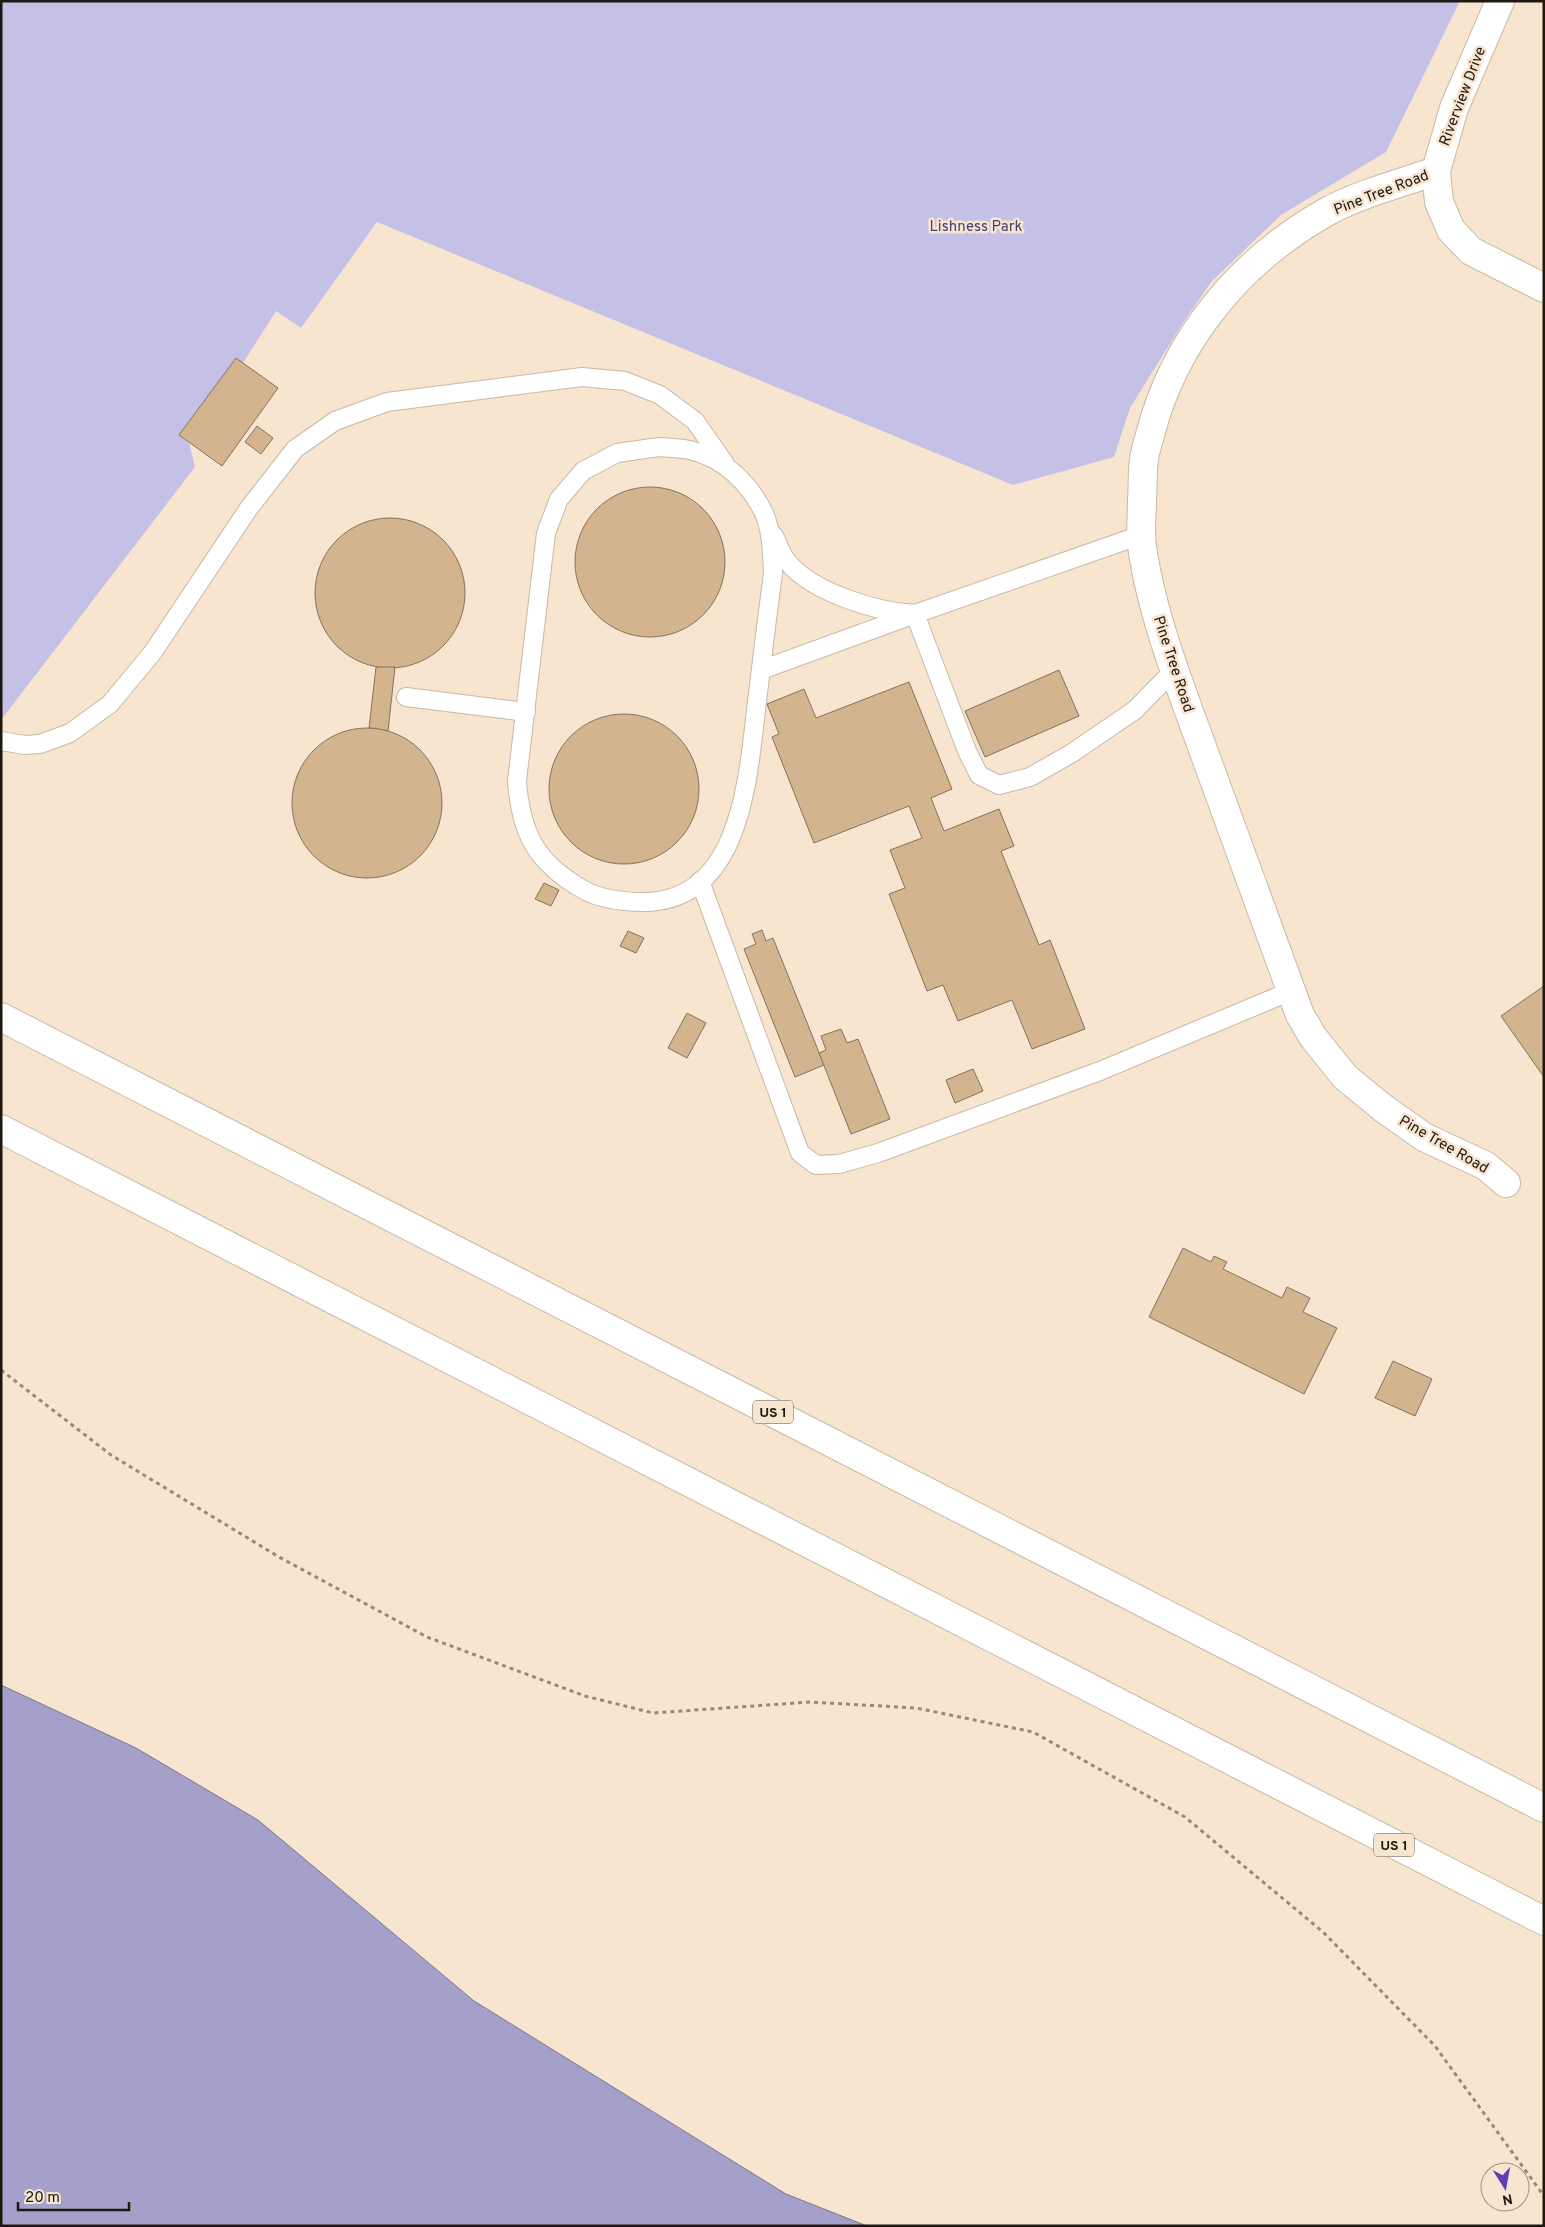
<svg xmlns="http://www.w3.org/2000/svg" width="1545" height="2227" viewBox="0 0 1545 2227" font-family="Overpass,sans-serif">
  <style>
    .green { fill: #c4c0e6 }
    .water { fill: #a5a0ca; stroke: #7c7792 }
    .building { fill: #d3b48f; stroke: #82725f }
    .lines { fill: none; stroke-linecap: round; stroke-linejoin: round }
    .service-casing { stroke: #c9b8a4; stroke-width: 20 }
    .minor-casing { stroke: #c9b8a4; stroke-width: 30 }
    .motorway-casing { stroke: #c9b8a4; stroke-width: 30 }
    .path { stroke: #96897a; stroke-width: 3; stroke-dasharray: 4 4; stroke-linecap: butt }
    .service { stroke: #fff; stroke-width: 18 }
    .minor { stroke: #fff; stroke-width: 28 }
    .motorway { stroke: #fff; stroke-width: 28 }
    .labels { text-anchor: middle; stroke-width: 5; stroke-linejoin: round; paint-order: stroke }
    .shield { fill: #f8e5d0; stroke: #5f564a; stroke-width: 1 }
    .shield-label { font-size: 14px; font-weight: bold; fill: #1e1810 }
    .street-label { font-size: 15px; fill: #1e1810; stroke: #f8e5d0 }
    .park-label { font-size: 15px; fill: #483e76; stroke: #f8e5d0 }
  </style>
  <rect width="100%" height="100%" fill="#f8e5d0"/>
  <!-- green -->
  <path class="green" d="M1 1H1460L1386 152 1281 215 1211 282 1181 326 1130 408 1114 457 1013 485 377 222 301 328 276 311 243 363 236 358 179 435 189 443 195 467 1 720Z"/>
  <!-- water -->
  <path class="water" d="M1 1685 136 1748 258 1820 474 2001 786 2194 867 2226H1Z"/>
  <!-- building -->
  <g class="building">
    <path d="M236 358 278 388 222 466 179 435Z"/>
    <path d="M257 426 273 438 261 454 245 442Z"/>
    <circle cx="650" cy="562" r="75"/>
    <circle cx="390" cy="593" r="75"/>
    <path d="M376 667H395L388 731 369 728Z"/>
    <path d="M1059 670 1079 716 985 757 965 711Z"/>
    <path d="M909 682 952 789 931 798 944 831 999 809 1014 846 1001 851 1039 945 1050 940 1085 1029 1032 1049 1012 1000 958 1021 943 985 927 991 889 894 905 888 890 850 922 838 909 806 814 843 772 737 779 734 767 704 804 689 816 718Z"/>
    <circle cx="624" cy="789" r="75"/>
    <circle cx="367" cy="803" r="75"/>
    <path d="M544 883 559 890 551 906 535 899Z"/>
    <path d="M762 930 766 941 773 938 824 1065 795 1077 744 949 756 944 752 934Z"/>
    <path d="M628 931 644 938 636 953 620 946Z"/>
    <path d="M1544 986V1077L1501 1016Z"/>
    <path d="M687 1013 706 1023 687 1058 668 1048Z"/>
    <path d="M841 1029 847 1043 858 1039 890 1119 851 1134 819 1053 826 1050 821 1036Z"/>
    <path d="M973 1069 983 1091 955 1103 946 1080Z"/>
    <path d="M1183 1248 1211 1262 1214 1256 1227 1262 1223 1269 1282 1298 1287 1287 1310 1298 1303 1312 1337 1328 1304 1394 1149 1317Z"/>
    <path d="M1393 1361 1432 1379 1415 1416 1375 1398Z"/>
  </g>
  <g class="lines">
    <!-- service casing -->
    <g class="service-casing">
      <g id="service">
        <path d="M659 447C669 448 680 448 690 450 724 458 749 483 764 513 772 531 772 555 773 574 767 617 762 659 757 702 748 774 743 901 644 902 624 902 599 899 582 889 536 862 521 834 517 781L546 533 559 499 583 471 617 453Z"/>
        <path d="M774 536C778 543 780 551 784 557 806 591 876 612 915 614L1141 535"/>
        <path d="M761 670 915 614 967 751 979 775 999 785 1030 777 1072 753 1135 710 1174 670"/>
        <path d="M406 697 526 712"/>
        <path d="M1 741 25 745 40 744 70 733 110 704 153 652 249 508 295 449 335 421 387 402 582 377 625 381 660 395 695 421 725 464"/>
        <path d="M700 881 800 1153 816 1165 839 1164 878 1153 1100 1071 1291 991"/>
      </g>
    </g>
    <!-- minor casing -->
    <g class="minor-casing">
      <g id="minor">
        <path d="M1500 1 1454 108 1436 171 1439 202 1451 230 1471 251 1544 288"/>
        <path d="M1436 171C1401 183 1363 193 1330 210 1243 258 1175 337 1150 435 1148 443 1145 451 1144 459 1142 473 1143 487 1142 500 1142 515 1140 531 1142 546 1152 619 1184 696 1209 766 1239 849 1269 932 1300 1015L1313 1037 1345 1077 1383 1108 1424 1137 1486 1166 1506 1183"/>
      </g>
    </g>
    <!-- motorway casing -->
    <g class="motorway-casing">
      <g id="motorway">
        <path d="M1 1017 1544 1808"/>
        <path d="M1 1129 1544 1921"/>
      </g>
    </g>
    <!-- path -->
    <path class="path" d="M1 1370 111 1455 279 1557 427 1637 585 1696 653 1713 810 1702 916 1708 1033 1732 1185 1817 1323 1932 1435 2046 1544 2196"/>
    <!-- service -->
    <use href="#service" class="service"/>
    <!-- minor -->
    <use href="#minor" class="minor"/>
    <!-- motorway -->
    <use href="#motorway" class="motorway"/>
  </g>
  <g class="labels">
    <!-- shield labels -->
    <g class="shield">
      <rect x="753" y="1400.5" width="40" height="23" rx="4"/>
      <rect x="1374" y="1833.5" width="40" height="23" rx="4"/>
    </g>
    <g class="shield-label">
      <text x="773" y="1417">US 1</text>
      <text x="1394" y="1850">US 1</text>
    </g>
    <!-- street labels -->
    <g class="street-label">
      <text transform="translate(1462 96) rotate(-69)" y="5">Riverview Drive</text>
      <text transform="translate(1381 192) rotate(-21)" y="5">Pine Tree Road</text>
      <text transform="translate(1174 664) rotate(72)" y="5">Pine Tree Road</text>
      <text transform="translate(1444 1144) rotate(30)" y="5">Pine Tree Road</text>
    </g>
    <!-- park labels -->
    <g class="park-label">
      <text x="976" y="231">Lishness Park</text>
    </g>
  </g>
  <!-- border -->
  <rect width="1545" height="2227" fill="none" stroke="#1e1810" stroke-width="5"/>
  <!-- north arrow -->
  <g transform="translate(1505 2187) rotate(169)"><circle r="24" fill="#f8e5d0" stroke="#a19383"/>
  <path d="M0-4L9 19L0 12L-9 19Z" fill="#5d3db5"/>
  <text y="-8" font-size="14" font-weight="bold" text-anchor="middle" fill="#1e1810">N</text>
  </g>
  <!-- scale -->
  <path d="M18 2202v8h111v-8" fill="none" stroke="#1e1810" stroke-width="2.5"/>
  <text x="25" y="2202" font-size="15" fill="#1e1810" stroke="#f8e5d0" stroke-width="4" paint-order="stroke">20 m</text>
</svg>
